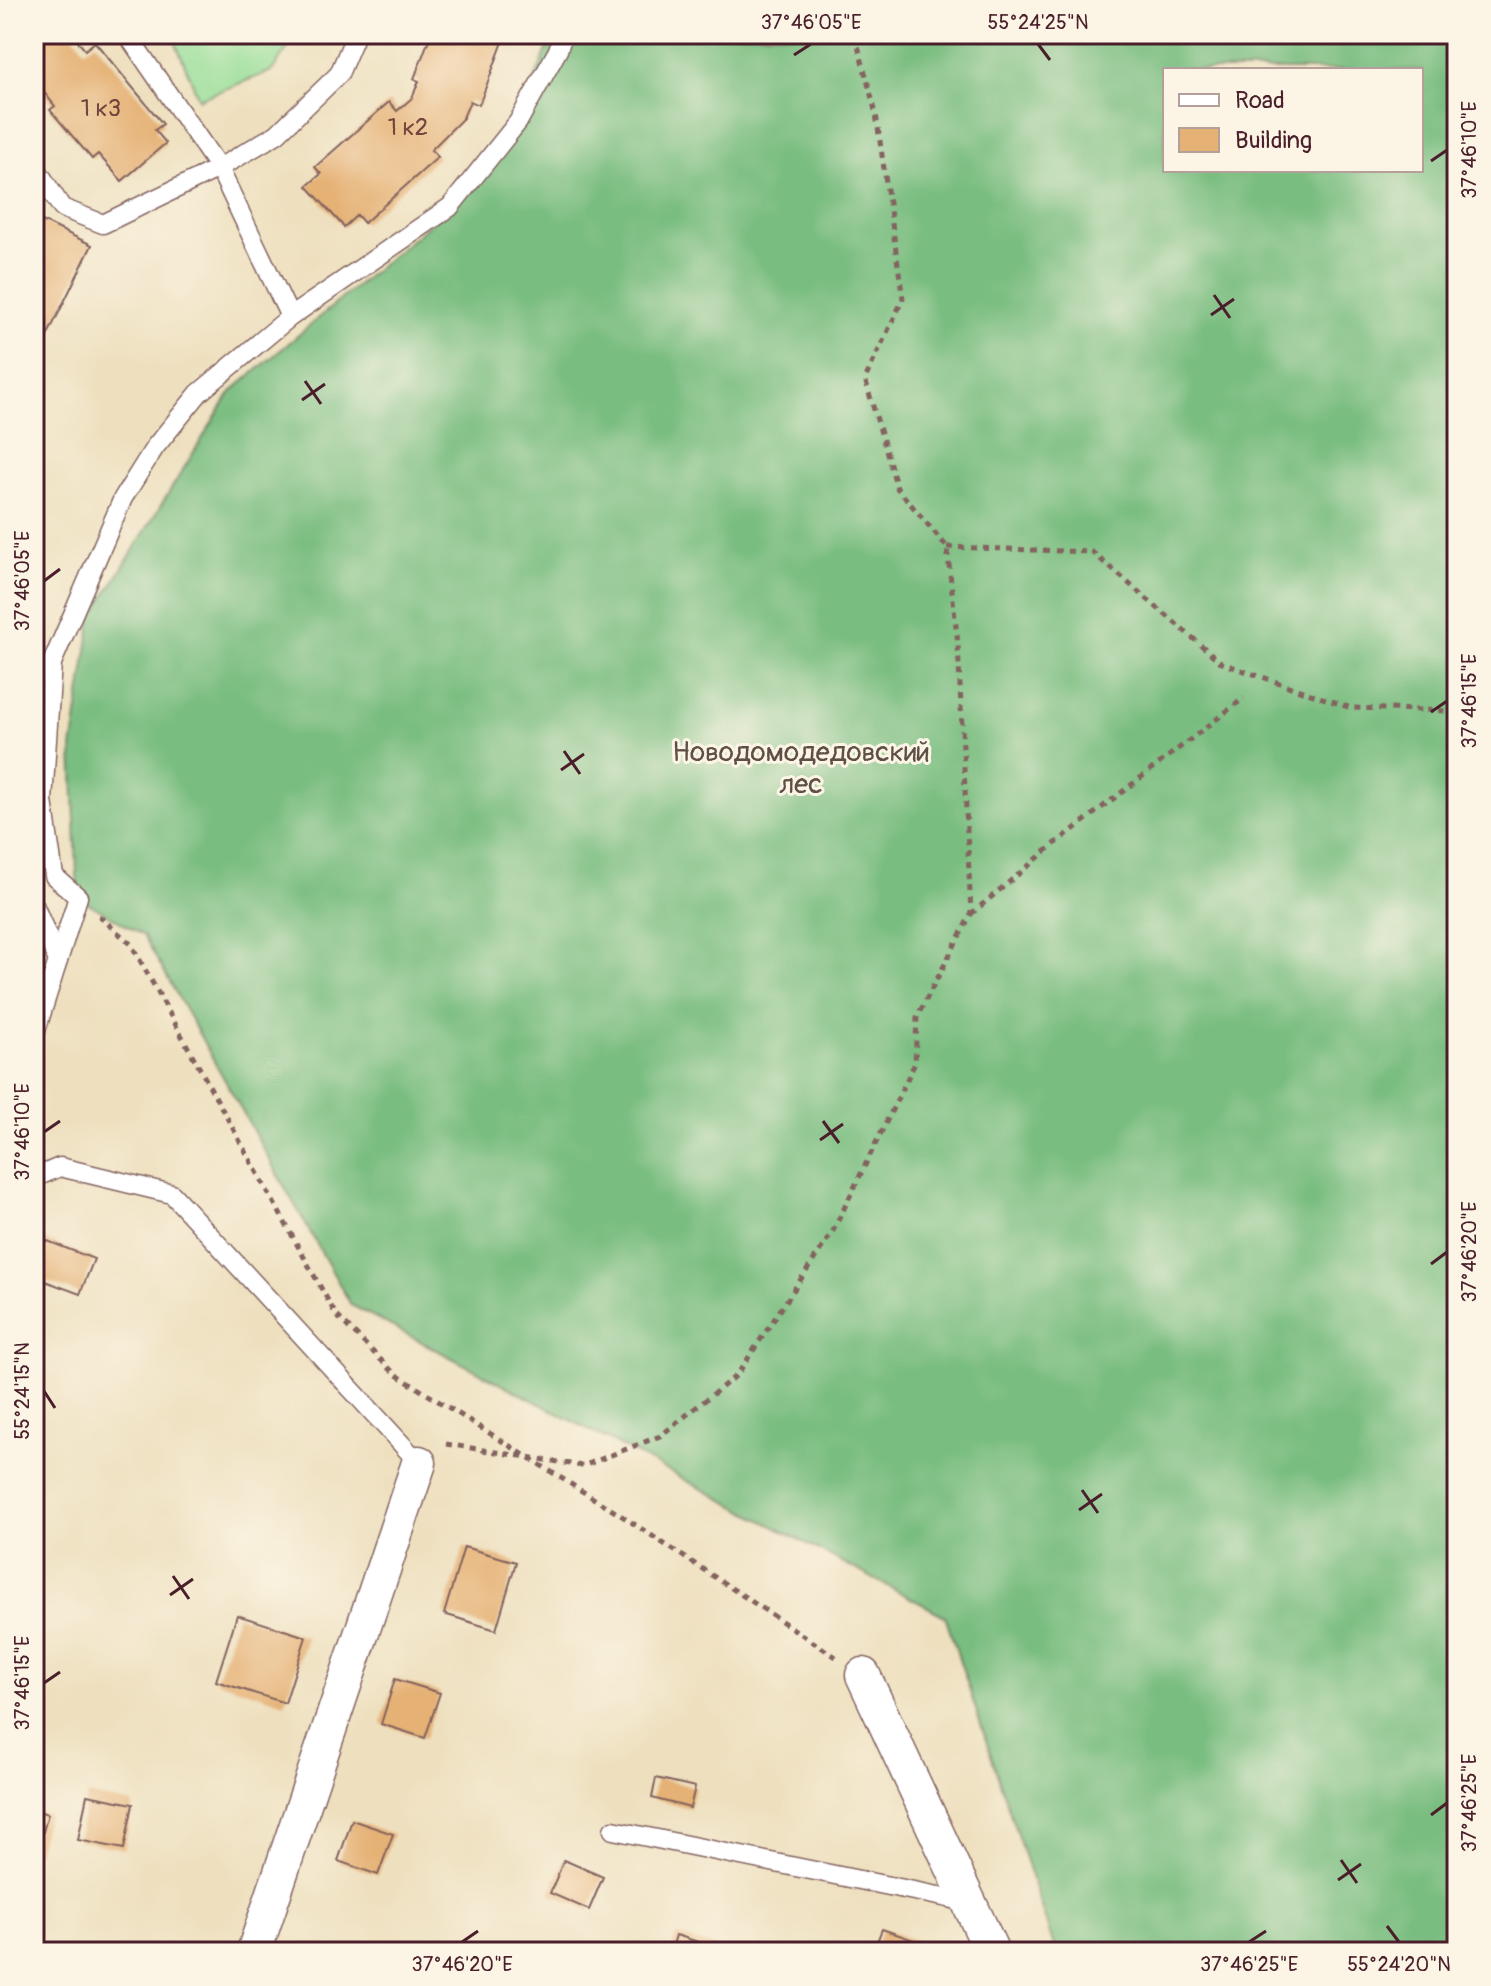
<svg xmlns="http://www.w3.org/2000/svg" width="1491" height="1986" viewBox="0 0 1491 1986" font-family="Pangolin,sans-serif">
  <style>
    .green { fill: #97de98; stroke: #707e62; stroke-width: 2 }
    .forest { fill: #79bd80; stroke: #626e56; stroke-width: 2; fill-rule: evenodd }
    .building { fill: #e5b174 }
    .lines { fill: none; stroke-linecap: round; stroke-linejoin: round }
    .service-casing { stroke: #83635f; stroke-width: 21 }
    .minor-casing { stroke: #83635f; stroke-width: 37 }
    .path { stroke: #83635f; stroke-width: 5; stroke-dasharray: 6 6; stroke-linecap: butt }
    .service { stroke: #fff; stroke-width: 18 }
    .minor { stroke: #fff; stroke-width: 34 }
    .ticks { fill: none; stroke: #4a1f2b; stroke-width: 3 }
    .labels { text-anchor: middle; stroke-width: 6; stroke-linejoin: round; paint-order: stroke }
    .number-label { font-size: 24px; fill: #71443d }
    .park-label { font-size: 28px; fill: #5d4f46; stroke: #fcf5e5 }
    .neatline { fill: none; stroke: #4a1f2b; stroke-width: 3 }
    .ticks-label { font-size: 20px; text-anchor: middle; fill: #4a1f2b }
  </style>
  <rect width="100%" height="100%" fill="#fcf5e5"/>
  <filter id="ink" filterUnits="userSpaceOnUse"><feTurbulence type="fractalNoise" baseFrequency=".0125" numOctaves="2"/><feDisplacementMap in="SourceGraphic" scale="16" xChannelSelector="R" yChannelSelector="G"/><feConvolveMatrix kernelMatrix="1 2 1 2 8 2 1 2 1" color-interpolation-filters="sRGB"/></filter>
  <filter id="wash" filterUnits="userSpaceOnUse"><feTurbulence type="fractalNoise" baseFrequency=".006" numOctaves="4" result="noise"/><feDisplacementMap in="SourceGraphic" scale="32" xChannelSelector="R" yChannelSelector="G"/><feGaussianBlur stdDeviation="1.8" result="paint"/><feColorMatrix in="noise" values="0 0 0 0 0 0 0 0 0 0 0 0 0 0 0 0 0 1.4 0 .05"/><feComposite in="paint" operator="in"/></filter>
  <g filter="url(#wash)">
    <rect width="100%" height="100%" fill="#eee0bf"/>
    <!-- green -->
    <path class="green" d="M172 34H297L272 71 199 99Z"/>
    <!-- forest -->
    <path class="forest" d="M553 34H1457V1952H1056L945 1616 351 1305 144 936 78 897 72 748 92 617 231 392 450 207 518 122ZM1165 70H1421V170H1165Z"/>
    <g id="blocks">
      <!-- building -->
      <g class="building">
        <path d="M34 34H72L85 50 95 42 163 124 155 130 166 143 122 181 98 154 92 159 50 110 55 106 34 80Z"/>
        <path d="M431 34H506L479 105 470 101 463 118 431 150 438 157 364 223 357 215 344 227 307 186 321 174 315 167 389 102 397 111 412 98 419 81 414 79Z"/>
        <path d="M34 217 92 245 34 363Z"/>
        <path d="M45 1240 94 1259 80 1294 34 1277Z"/>
        <path d="M464 1547 516 1562 496 1630 444 1614Z"/>
        <path d="M237 1615 306 1637 285 1703 216 1681Z"/>
        <path d="M395 1679 440 1693 425 1738 381 1724Z"/>
        <path d="M656 1778 695 1787 690 1808 652 1798Z"/>
        <path d="M87 1795 133 1804 124 1849 78 1840Z"/>
        <path d="M34 1810 48 1814 37 1853 34 1852Z"/>
        <path d="M352 1820 393 1834 378 1875 338 1861Z"/>
        <path d="M564 1860 603 1877 589 1910 550 1893Z"/>
        <path d="M882 1929 925 1944 922 1952H873Z"/>
        <path d="M676 1935 727 1951 726 1952H671Z"/>
      </g>
    </g>
  </g>
  <g filter="url(#ink)">
    <use href="#blocks" fill-opacity="0" stroke="#83635f" stroke-width="2"/>
    <g class="lines">
      <!-- service casing -->
      <g class="service-casing">
        <g id="service">
          <path d="M34 165 62 208 103 224 219 168 127 34"/>
          <path d="M290 317 219 168 277 134 339 74 356 34"/>
          <path d="M34 905 58 961"/>
          <path d="M34 1037 78 897 54 876 43 801 52 663 123 498 155 447 199 393 290 317 450 207 518 122 558 50 563 34"/>
          <path d="M34 1178 60 1167 172 1194 419 1463"/>
          <path d="M613 1830 968 1902"/>
        </g>
      </g>
      <!-- minor casing -->
      <g class="minor-casing">
        <g id="minor">
          <path d="M863 1675 992 1952"/>
          <path d="M254 1952 419 1463"/>
        </g>
      </g>
      <!-- path -->
      <g class="path">
        <path d="M947 547 1092 552 1222 663 1351 708 1457 711"/>
        <path d="M971 914 1052 846 1244 698"/>
        <path d="M99 916 131 944 336 1315 395 1374 625 1518 836 1657"/>
        <path d="M446 1444 583 1466 660 1436 737 1375 833 1231 915 1063 917 1017 971 914 958 644 947 547 897 488 865 379 903 299 876 114 855 34"/>
      </g>
      <!-- service -->
      <use href="#service" class="service"/>
      <!-- minor -->
      <use href="#minor" class="minor"/>
    </g>
  </g>
  <!-- ticks -->
  <path class="ticks" d="M1038 44 1050 60M794 55 811 44M1431 161 1447 150M1214 295 1230 318M1211 315 1234 299M305 381 321 404M302 400 325 384M44 581 60 569M1431 712 1447 701M564 751 580 774M561 770 584 754M823 1121 839 1143M44 1132 60 1121M820 1140 843 1124M1431 1264 1447 1252M44 1391 55 1408M1082 1490 1098 1513M1079 1510 1102 1494M173 1576 189 1599M170 1595 193 1579M44 1683 60 1672M1431 1815 1447 1803M1341 1860 1357 1883M1338 1880 1361 1864M1387 1926 1399 1942M462 1942 478 1931M1249 1942 1266 1931"/>
  <g class="labels">
    <!-- number labels -->
    <g class="number-label">
      <text x="101" y="116">1 к3</text>
      <text x="408" y="135">1 к2</text>
    </g>
    <!-- park labels -->
    <g class="park-label">
      <text x="801" y="761">Новодомодедовский<tspan x="801" dy="32">лес</tspan></text>
    </g>
  </g>
  <!-- margin -->
  <rect width="1491" height="1986" fill="none" stroke="#fcf5e5" stroke-width="88"/>
  <!-- legend -->
  <rect x="1163" y="68" width="260" height="104" fill="#fcf5e5" stroke="#b59f9b" stroke-width="2"/>
  <rect x="1179" y="94" width="40" height="12" fill="#ffffff" stroke="#b59f9b" stroke-width="2"/>
  <text x="1235" y="108" font-size="24" fill="#4a1f2b">Road</text>
  <rect x="1179" y="128" width="40" height="24" fill="#e5b174" stroke="#b59f9b" stroke-width="2"/>
  <text x="1235" y="148" font-size="24" fill="#4a1f2b">Building</text>
  <rect x="44" y="44" width="1403" height="1898" class="neatline"/>
  <g class="ticks-label">
    <text x="811" y="29">37°46'05"E</text>
    <text x="1038" y="29">55°24'25"N</text>
    <text transform="translate(1469 150) rotate(-90)" y="7">37°46'10"E</text>
    <text transform="translate(22 581) rotate(-90)" y="7">37°46'05"E</text>
    <text transform="translate(1469 701) rotate(-90)" y="7">37°46'15"E</text>
    <text transform="translate(22 1132) rotate(-90)" y="7">37°46'10"E</text>
    <text transform="translate(1469 1252) rotate(-90)" y="7">37°46'20"E</text>
    <text transform="translate(22 1391) rotate(-90)" y="7">55°24'15"N</text>
    <text transform="translate(22 1683) rotate(-90)" y="7">37°46'15"E</text>
    <text transform="translate(1469 1803) rotate(-90)" y="7">37°46'25"E</text>
    <text x="462" y="1971">37°46'20"E</text>
    <text x="1249" y="1971">37°46'25"E</text>
    <text x="1399" y="1971">55°24'20"N</text>
  </g>
</svg>
